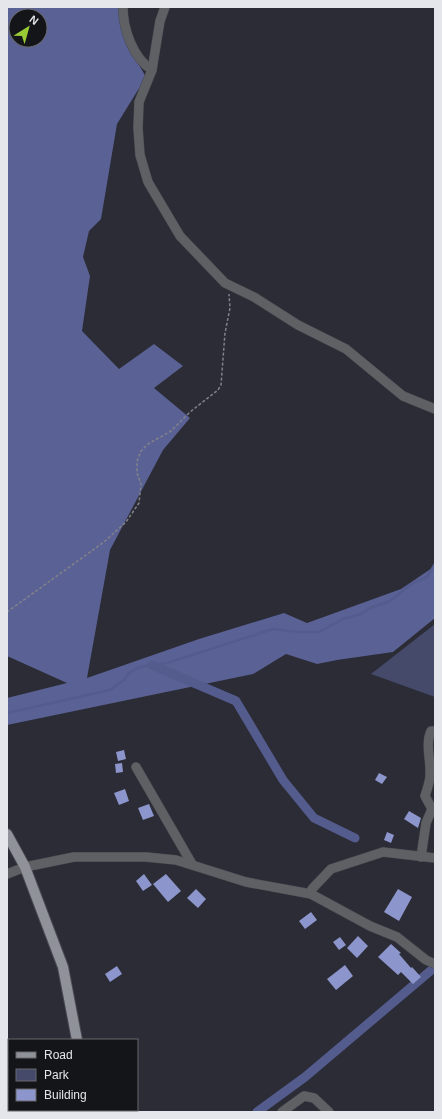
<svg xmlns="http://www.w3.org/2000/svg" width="442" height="1119" viewBox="0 0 442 1119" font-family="Arial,sans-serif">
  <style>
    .green { fill: #454a6a }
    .forest { fill: #5a6194; fill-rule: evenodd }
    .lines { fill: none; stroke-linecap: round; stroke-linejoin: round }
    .stream { stroke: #545c8e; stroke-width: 2.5 }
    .canal { stroke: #545c8e; stroke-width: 9 }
    .building { fill: #8d96cc }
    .minor-casing { stroke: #494a52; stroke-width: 10 }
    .major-casing { stroke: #494a52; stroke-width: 12 }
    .path { stroke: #81828a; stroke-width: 1.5; stroke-dasharray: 3 2; stroke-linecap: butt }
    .minor { stroke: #5f6064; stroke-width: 9 }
    .major { stroke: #90929a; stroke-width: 10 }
  </style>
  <rect width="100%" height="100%" fill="#2b2c35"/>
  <!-- green -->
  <path class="green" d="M435 624V697L371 674Z"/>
  <!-- forest -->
  <path class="forest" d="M7 7H118L128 46 146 77 117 124 101 219 89 231 83 257 90 276 82 331 119 369 154 344 183 366 154 388 190 418 163 450 110 550 87 678 199 639 284 613 307 623 401 589 435 566V618L393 652 337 660 317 664 286 654 253 674 7 725V698L67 683 7 656ZM16 16H40V40H16Z"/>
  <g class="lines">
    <!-- stream -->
    <path class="stream" d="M7 713 110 690 124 680 129 673 140 667 167 663 273 629 299 632H319L343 619 361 614 370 608 390 601 413 583 427 577 435 564"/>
    <!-- canal -->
    <g class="canal">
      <path d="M152 665 236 701 283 780 314 818 355 838"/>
      <path d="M257 1112 305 1077 435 967"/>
    </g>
  </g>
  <!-- building -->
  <g class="building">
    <path d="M124 750 126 759 118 761 116 752Z"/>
    <path d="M122 763 123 772 116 773 115 764Z"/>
    <path d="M379 773 387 777 382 784 375 780Z"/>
    <path d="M125 789 129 801 119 805 114 793Z"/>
    <path d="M149 804 154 816 143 820 138 808Z"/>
    <path d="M409 811 421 818 418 828 404 819Z"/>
    <path d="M387 832 394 835 391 843 384 840Z"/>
    <path d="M144 874 152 885 143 891 136 881Z"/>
    <path d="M166 874 181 891 168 902 153 884Z"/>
    <path d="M196 889 206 899 198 908 187 898Z"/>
    <path d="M398 889 412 897 399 921 384 912Z"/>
    <path d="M311 912 317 920 305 929 299 921Z"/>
    <path d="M358 936 368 946 357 958 347 948Z"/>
    <path d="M340 937 346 945 339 950 333 942Z"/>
    <path d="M391 944 401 953 399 954 411 968 412 967 421 977 413 984 401 972 398 975 378 957Z"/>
    <path d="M345 965 353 976 336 990 327 979Z"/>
    <path d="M117 966 122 974 110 982 105 974Z"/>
  </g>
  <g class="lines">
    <!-- minor casing -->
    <g class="minor-casing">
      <g id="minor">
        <path d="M123 7C123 29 133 58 152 70"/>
        <path d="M165 7 160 21 152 70 139 102 138 128 140 155 148 182 180 236 225 283 254 297 298 325 346 349 403 396 435 409"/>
        <path d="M136 767 192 864"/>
        <path d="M421 857 426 823 432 809 425 796C427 789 430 782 430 775 431 760 425 744 431 731H435"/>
        <path d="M7 874 25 867 74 857H146L176 860 246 882 311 894 370 926 397 937 426 960 435 964"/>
        <path d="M311 894 312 889 331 869 383 852 435 858"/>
        <path d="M282 1112 304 1096 314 1098 329 1112"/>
      </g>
    </g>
    <!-- major casing -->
    <g class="major-casing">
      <g id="major">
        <path d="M7 834 25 867 63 967 77 1040"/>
        <path d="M84 1110V1112"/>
      </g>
    </g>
    <!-- path -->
    <path class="path" d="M7 612 104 542 126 522 139 503 141 484 137 473V461L141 451 148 444 171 431 190 412 218 390 221 385 225 333 230 308 229 294"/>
    <!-- minor -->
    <use href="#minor" class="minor"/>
    <!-- major -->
    <use href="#major" class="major"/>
  </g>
  <!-- border -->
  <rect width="442" height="1119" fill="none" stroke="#e5e6ec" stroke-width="16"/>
  <!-- legend -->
  <rect x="8" y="1039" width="130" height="72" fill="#141519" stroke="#68696d"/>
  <rect x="16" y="1052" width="20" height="6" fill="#90929a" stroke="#68696d"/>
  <text x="44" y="1059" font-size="12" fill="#e5e6ec">Road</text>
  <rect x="16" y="1069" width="20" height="12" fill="#454a6a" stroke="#68696d"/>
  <text x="44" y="1079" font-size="12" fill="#e5e6ec">Park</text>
  <rect x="16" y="1089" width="20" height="12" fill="#8d96cc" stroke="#68696d"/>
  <text x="44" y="1099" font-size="12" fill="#e5e6ec">Building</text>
  <!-- north arrow -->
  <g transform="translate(28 28) rotate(37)"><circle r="19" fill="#141519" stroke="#68696d"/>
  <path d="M0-3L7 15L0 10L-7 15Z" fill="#99cb35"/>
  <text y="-6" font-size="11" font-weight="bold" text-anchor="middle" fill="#e5e6ec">N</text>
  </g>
</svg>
